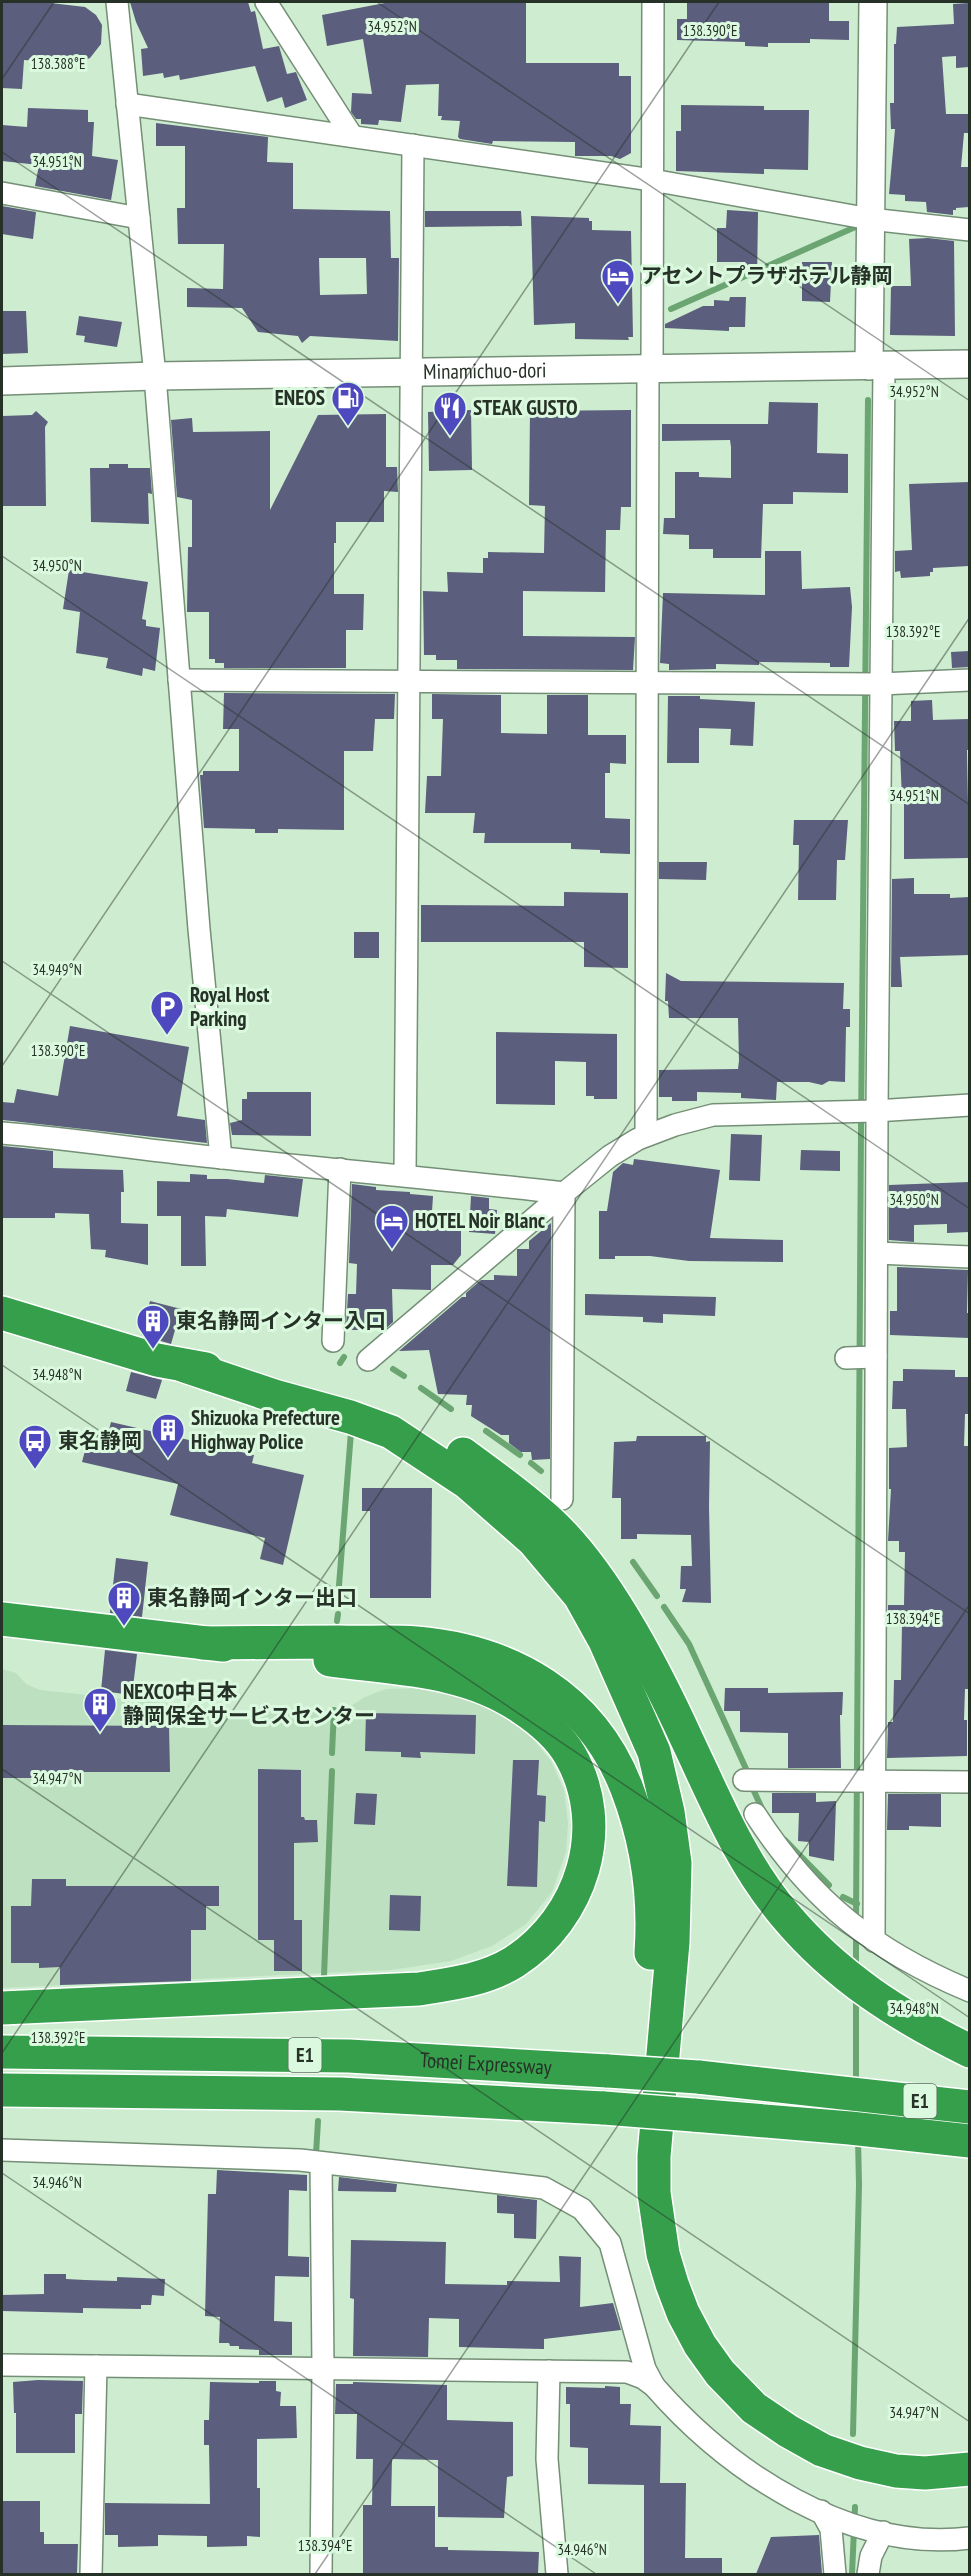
<svg xmlns="http://www.w3.org/2000/svg" width="971" height="2576" viewBox="0 0 971 2576" font-family="'PT Sans Narrow','Noto Sans JP',sans-serif">
  <style>
    .built { fill: #bde0c0 }
    .lines { fill: none; stroke-linecap: round; stroke-linejoin: round }
    .stream { stroke: #6ba572; stroke-width: 6 }
    .building { fill: #5b5e7c; fill-rule: evenodd }
    .minor-casing { stroke: #748f76; stroke-width: 24 }
    .tertiary-casing { stroke: #748f76; stroke-width: 30 }
    .motorway-casing { stroke: #fff; stroke-width: 36 }
    .minor { stroke: #fff; stroke-width: 21 }
    .tertiary { stroke: #fff; stroke-width: 27 }
    .motorway { stroke: #369f4c; stroke-width: 33 }
    .motorway-bridge-casing { stroke: #fff; stroke-width: 36; stroke-linecap: butt }
    .motorway-bridge { stroke: #369f4c; stroke-width: 33 }
    .ticks { fill: none; stroke: #263127; stroke-width: 1.5; stroke-opacity: 0.45 }
    .labels { text-anchor: middle; stroke-width: 6; stroke-linejoin: round; paint-order: stroke }
    .shield { fill: #dbf9de; stroke: #5c6d5e; stroke-width: 1.5 }
    .shield-label { font-size: 20px; font-weight: bold; fill: #263127 }
    .poi-label { font-size: 21px; font-weight: bold; fill: #263127; stroke: #dbf9de; text-anchor: start }
    .street-label { font-size: 21px; fill: #263127; stroke: #dbf9de }
    .ticks-label { font-size: 15px; text-anchor: middle; fill: #263127; stroke: #dbf9de; stroke-width: 6; stroke-linejoin: round; paint-order: stroke }
  </style>
  <rect width="100%" height="100%" fill="#ceecd0"/>
  <!-- built -->
  <path class="built" d="M2 1669 16 1673 26 1684 40 1690 248 1712 346 1709 365 1697 386 1689 423 1688 456 1692 522 1725 551 1761 564 1790 568 1823 566 1852 552 1892 526 1924 492 1946 451 1961 391 1970 2 1988Z"/>
  <g class="lines">
    <!-- stream -->
    <g class="stream">
      <path d="M671 309 862 224"/>
      <path d="M340 1363 344 1357"/>
      <path d="M393 1369 404 1376"/>
      <path d="M421 1388 451 1409"/>
      <path d="M486 1431 520 1455"/>
      <path d="M531 1463 541 1471"/>
      <path d="M633 1562 657 1596"/>
      <path d="M338 1598 351 1432"/>
      <path d="M664 1607 689 1644 747 1771"/>
      <path d="M337 1621 338 1614"/>
      <path d="M332 1753 334 1710"/>
      <path d="M753 1789 764 1813"/>
      <path d="M785 1840 829 1885"/>
      <path d="M843 1897 857 1904"/>
      <path d="M856 1921 861 1129 868 400"/>
      <path d="M856 1969V1934"/>
      <path d="M324 1976 332 1771"/>
      <path d="M856 1997V2086"/>
      <path d="M316 2154 318 2121"/>
      <path d="M853 2434 859 2185 858 2138"/>
      <path d="M852 2574 855 2507"/>
    </g>
  </g>
  <!-- building -->
  <g class="building">
    <path d="M2 2H42L85 7 96 15 102 25 101 44 90 58 76 64 24 60 22 89 2 88Z"/>
    <path d="M130 2H248L251 12 255 11 263 49 279 46 287 74 296 72 307 100 285 108 282 97 267 102 255 66 180 80 179 75 164 78 163 73 143 76 141 49 148 48 136 22Z"/>
    <path d="M390 2H526V63H619V76H631V153L620 159 611 156H575V142L493 141 492 144 460 139 458 137 460 121 441 120 442 116H438L439 84 406 85 401 122 379 120 378 125 361 124V119H356L351 112 352 93 372 94 363 39 327 46 322 15Z"/>
    <path d="M687 2H829V21H849V40L810 39V43H768V47L745 46V42L677 40V19H687Z"/>
    <path d="M969 3V67L956 68V56L942 57 946 114H969V133H964L961 167H969V207L956 208V210H953V215L927 212 926 202 905 201V195L889 194 895 129H891L890 103H894V44H896L897 27 954 24 953 4Z"/>
    <path d="M681 105 764 106V110H809L808 170 764 169V174L676 171V131H681Z"/>
    <path d="M28 108 88 110V122H94L92 156 118 160 111 200 35 186 39 165 2 161V125L27 127Z"/>
    <path d="M156 123 268 137 267 162 293 163V209L390 211 391 258H399L398 341 310 336 302 343 298 336 258 332 242 308 187 307V288L223 289 224 244H178L177 208H185V146H156ZM319 258H366L367 294 320 295Z"/>
    <path d="M2 206 36 212 33 239 2 234Z"/>
    <path d="M727 210 758 212 757 282 745 262H717V228H726Z"/>
    <path d="M425 211H521L522 226 425 227Z"/>
    <path d="M531 216 589 218V221H592V230L631 231 633 337H628L629 340 575 339V323L534 325Z"/>
    <path d="M928 238 954 241 955 336 890 335 891 286H911L909 239Z"/>
    <path d="M802 262H832L830 302 802 301Z"/>
    <path d="M730 297H746L745 327H729V331L665 328V324L703 306H714V300L729 301Z"/>
    <path d="M2 311H26L28 353 2 354Z"/>
    <path d="M79 316 122 322 117 347 84 342 85 336 76 335Z"/>
    <path d="M769 402 818 403 817 453 848 454V493L793 492V504H763L761 558H713V549H689V535L663 534 664 518H675V472H699V477L731 478V447L730 440 662 441V424H768Z"/>
    <path d="M471 410 472 470 429 471 428 412Z"/>
    <path d="M631 410V507H621L620 530H606L605 592 523 591V636L635 637 633 670 457 669V660H436V655H424L423 591 448 592 447 572 483 573V558H488V552L544 553 545 506 529 505 530 411Z"/>
    <path d="M36 411 48 422 45 427 46 506H2V416L32 415Z"/>
    <path d="M386 414V467H397L398 492 384 491V522H336V543H334V594H364L363 630H346V668H224V663H215V659H209V612H187L188 547H192V500L177 497 171 420 192 418 193 432 270 431V510L318 415Z"/>
    <path d="M109 464H128V468H150L152 494 148 493 149 524 91 522 90 468H109Z"/>
    <path d="M969 482V566L933 568V572H930V576L901 578 900 571 895 572V551L912 550 909 484Z"/>
    <path d="M765 551H801L802 589 850 587 852 607 849 667H830V663L759 662V665L716 664V669L669 670V664L660 663 663 593 765 595Z"/>
    <path d="M69 570 148 582 142 619 146 620V626L160 628 155 671 143 668 142 676 106 668 108 658 76 653 80 612 63 609Z"/>
    <path d="M969 651V667L952 668 951 652Z"/>
    <path d="M224 693 395 694 394 719H375L373 751H344V830L278 829V833H255V829L204 828 200 775H203V771H239V729H223Z"/>
    <path d="M432 694 501 695V733L547 734V695H588V735H626V764L610 763V773H605V818L630 819V854L600 853V850L571 849V843H484L485 833H473L475 813H425L427 776H441L443 719H432Z"/>
    <path d="M668 696H700V699L755 702 753 746 730 745 731 729 699 728V763H667Z"/>
    <path d="M932 700 933 720 969 719V750H967L969 858 904 859V799H902L900 751H895L894 721H911V701Z"/>
    <path d="M794 820H848L845 860H837L836 900H798L799 845H793Z"/>
    <path d="M659 862H707L706 880 659 879Z"/>
    <path d="M914 878V894H950V898L969 897V955L900 957 902 987H891L892 879Z"/>
    <path d="M564 892 628 893V968L584 967V942H421V905L564 906Z"/>
    <rect x="354" y="932" width="25" height="26"/>
    <path d="M666 973 681 981 844 983 843 1009H850V1027H846L845 1082 829 1081 822 1085 809 1082H777L776 1100 741 1098V1093L697 1092V1101H672V1097H659V1070L738 1069 739 1061 738 1018H669L668 1001H665Z"/>
    <path d="M70 1026 189 1047 177 1116 205 1120 207 1143 3 1120 2 1102 14 1103 17 1089 58 1096Z"/>
    <path d="M496 1032 617 1034V1099H594V1096H586V1062L555 1061V1105L496 1104Z"/>
    <path d="M247 1092H311V1136L232 1135 230 1123 242 1120V1099H247Z"/>
    <path d="M731 1134 762 1135 760 1181 729 1180Z"/>
    <path d="M2 1146 53 1151V1168L123 1170 124 1192H121V1223L148 1224V1265L105 1257 106 1250 91 1249 89 1214 55 1213V1218H2Z"/>
    <path d="M801 1150 840 1151V1171L800 1170Z"/>
    <path d="M634 1159 720 1170 710 1238 783 1240V1262L689 1261 650 1256H615V1259H599V1211H607L613 1172 623 1163 633 1165Z"/>
    <path d="M190 1174 207 1175V1179H227L264 1183 265 1175 303 1179 298 1217 227 1209 226 1217 205 1216 206 1266H181V1216H157V1181L190 1182Z"/>
    <path d="M969 1182V1232L947 1233V1224L914 1225V1242L889 1240V1185Z"/>
    <path d="M352 1184 376 1187V1190L410 1192V1194L433 1196 431 1227 461 1228V1255L453 1265H431V1290L392 1289 393 1322 384 1330H348L346 1327 348 1294H356L357 1264 349 1263Z"/>
    <path d="M471 1196 489 1198V1209L497 1210 495 1234 469 1232Z"/>
    <path d="M551 1223 550 1459 532 1460 531 1452H521L509 1443V1435H501L471 1416 472 1405H466L467 1395 438 1394 429 1350 399 1351 462 1297H466V1293L481 1280H494V1275L517 1276V1249H529V1241Z"/>
    <path d="M897 1267 968 1270 967 1313H969V1338L890 1335V1311H897Z"/>
    <path d="M585 1294 716 1297 715 1316 663 1314V1323L643 1322V1317L585 1315Z"/>
    <path d="M150 1301 181 1309 171 1344 141 1335Z"/>
    <path d="M903 1369 955 1370V1377H969V1414H965L964 1446H969V1689H965L964 1720H967V1756L887 1758 888 1722H893L894 1680H901L902 1625 888 1626V1605H904L905 1552H899V1541H888L891 1489H889V1448L907 1447 906 1409H892L893 1381H903Z"/>
    <path d="M131 1372 162 1380 156 1399 126 1391Z"/>
    <path d="M111 1422 254 1455 252 1463 304 1475 283 1565 260 1559 265 1538 170 1515 178 1484 82 1462 90 1432 107 1438Z"/>
    <path d="M637 1436H706V1442L710 1441 709 1507 711 1603 682 1602 686 1589H680L681 1566H692L691 1535 637 1534V1539H621V1498H612L614 1442 636 1441Z"/>
    <path d="M362 1488H432L431 1598H370V1511H362Z"/>
    <path d="M116 1558 148 1562 142 1617 110 1613Z"/>
    <path d="M105 1650 137 1654 132 1695 101 1691Z"/>
    <path d="M725 1688H768V1693L843 1692 842 1715H840L841 1768H788V1733L740 1732V1711H724Z"/>
    <path d="M366 1713 476 1715 475 1754 420 1752 421 1758 401 1757V1752L365 1751Z"/>
    <path d="M2 1725 169 1726 170 1772H53V1778H2Z"/>
    <path d="M513 1760H539L537 1795 546 1796 545 1822 539 1821 537 1887 507 1886Z"/>
    <path d="M258 1769 301 1770V1817H304L305 1820H317L318 1842 294 1843V1920H302V1971H274V1940H258Z"/>
    <path d="M356 1793 377 1794 375 1825 354 1824Z"/>
    <path d="M772 1793H816V1802L836 1801 834 1861 809 1856V1842L798 1841 799 1813H772Z"/>
    <path d="M888 1794H941V1827L909 1826V1830H887Z"/>
    <path d="M32 1879H66V1886H219V1906H206V1930H191V1981L60 1985V1967L39 1968V1963H11V1906H31Z"/>
    <path d="M390 1895 421 1896 420 1931 389 1930Z"/>
    <path d="M217 2170 307 2175V2191L289 2190 288 2256 309 2257V2277L275 2276 274 2321 292 2322V2355H259V2350L239 2349V2346H230L229 2343H219L220 2317 205 2316 208 2194H216Z"/>
    <path d="M339 2177 397 2184 396 2192 338 2191Z"/>
    <path d="M497 2195 537 2200 536 2239 514 2238V2214L497 2213Z"/>
    <path d="M351 2240 446 2242 445 2284 507 2285V2281L560 2282 559 2256 581 2257 580 2307 613 2303 621 2330 544 2339V2349L459 2347V2319L429 2318 428 2357 353 2356 354 2299 350 2298Z"/>
    <path d="M44 2274H66V2279L85 2280 117 2281V2277L165 2279 164 2296 152 2295 151 2305H141V2309L83 2308V2313L2 2311V2295L44 2294Z"/>
    <path d="M38 2380 83 2381 82 2414H75V2453H16V2413H14L13 2382Z"/>
    <path d="M259 2381H276V2391L281 2392 280 2406H296L297 2438 257 2439V2488H260V2537L247 2536V2546L207 2547V2536L158 2535V2546L118 2547V2535H105V2503L210 2504 209 2445H204V2420H209L210 2382 259 2383Z"/>
    <path d="M353 2382 447 2385V2420L513 2422V2476L507 2477 504 2518 438 2517V2460L392 2459 391 2506H435V2547H448V2550L539 2552 538 2574H363V2505H372L373 2459H356L357 2414H335L336 2384H353Z"/>
    <path d="M605 2386 620 2387V2404H631L630 2425 661 2426 660 2483H686L685 2558H722V2574H644V2485L588 2484V2448L570 2447V2404H566V2387L605 2388Z"/>
    <path d="M2 2501H40V2532H44V2544H78L77 2574H2Z"/>
    <path d="M819 2535 822 2574H756L771 2537Z"/>
  </g>
  <g class="lines">
    <!-- minor casing -->
    <g class="minor-casing">
      <g id="minor">
        <path d="M117 2 155 376 199 929 221 1158"/>
        <path d="M266 2 352 136"/>
        <path d="M127 104 652 180 870 219 970 230"/>
        <path d="M2 193 139 218"/>
        <path d="M652 370 653 2"/>
        <path d="M179 680 880 684 970 680"/>
        <path d="M2 1133C76 1139 149 1151 223 1158 337 1170 450 1180 564 1193L562 1499"/>
        <path d="M646 1135 648 370"/>
        <path d="M405 1174 413 145"/>
        <path d="M877 1253 970 1257"/>
        <path d="M333 1341 340 1169"/>
        <path d="M846 1358 876 1357"/>
        <path d="M368 1360 564 1193 610 1156 638 1139 675 1125 713 1115 875 1111 970 1105"/>
        <path d="M744 1780 970 1782"/>
        <path d="M755 1814C812 1902 874 1951 970 1991"/>
        <path d="M874 1941 877 1111 884 366"/>
        <path d="M2 2150 300 2160 544 2188 582 2209 610 2243 645 2369 654 2386"/>
        <path d="M321 2163 323 2368 321 2574"/>
        <path d="M2 2365 627 2372 643 2378 654 2386C729 2472 850 2553 970 2538"/>
        <path d="M549 2371 547 2459 557 2574"/>
        <path d="M821 2511 831 2529 835 2574"/>
        <path d="M91 2574 96 2366"/>
        <path d="M868 2574 871 2556 883 2532"/>
      </g>
    </g>
    <!-- tertiary casing -->
    <g class="tertiary-casing">
      <g id="tertiary">
        <path d="M869 366 873 2"/>
        <path id="s1" d="M2 381 155 376 970 364"/>
      </g>
    </g>
    <!-- motorway casing -->
    <g class="motorway-casing">
      <g id="motorway">
        <path d="M2 1313 157 1360 206 1369"/>
        <path d="M185 1366 274 1396 350 1417 391 1432 468 1483 533 1540 580 1596 605 1641 654 1752 668 1812 675 1863 673 1942 654 2156V2193L663 2254 672 2284 683 2313 700 2345 720 2373 754 2408 788 2431 822 2450 860 2463 896 2471 925 2473 970 2469"/>
        <path d="M463 1454C493 1476 524 1498 552 1524 608 1577 656 1672 688 1742 717 1803 741 1863 785 1915 837 1977 899 2016 970 2051"/>
        <path d="M2 1619 223 1645"/>
        <path d="M203 1643C248 1643 294 1642 339 1642 364 1643 391 1641 416 1643 511 1651 592 1697 627 1789 647 1841 655 1897 651 1953"/>
        <path d="M2 2008 419 1989C451 1984 485 1980 514 1962 582 1918 611 1827 570 1755 559 1736 540 1720 522 1708 466 1669 396 1669 330 1660"/>
        <path id="s2" d="M2 2052 349 2056 608 2071"/>
        <path d="M698 2077 970 2107"/>
        <path d="M2 2090 340 2094 604 2108"/>
        <path d="M693 2115 850 2128 970 2141"/>
      </g>
    </g>
    <!-- minor -->
    <use href="#minor" class="minor"/>
    <!-- tertiary -->
    <use href="#tertiary" class="tertiary"/>
    <!-- motorway -->
    <use href="#motorway" class="motorway"/>
    <!-- motorway-bridge casing -->
    <g class="motorway-bridge-casing">
      <g id="motorway-bridge">
        <path d="M608 2071 698 2077"/>
        <path d="M604 2108 693 2115"/>
      </g>
    </g>
    <!-- motorway-bridge -->
    <use href="#motorway-bridge" class="motorway-bridge"/>
  </g>
  <!-- ticks -->
  <path class="ticks" d="M377 2 970 401M2 79 54 2M2 152 970 805M2 556 970 1209M2 961 970 1614M2 1066 719 2M2 1365 970 2018M2 1769 970 2422M2 2053 970 617M2 2173 596 2574M315 2574 970 1604"/>
  <!-- icons -->
  <defs>
    <g id="hotel-pin" transform="scale(1.725)"><path d="M0 17L-7.5 6A9.5 9.5 0 1 1 7.5 6Z" fill="#4e49bf" stroke="#dbf9de"/><path d="M-6-4.5h1.5V1H6V5H4.5V3h-9V5H-6ZM-4 0a1.8 1.8 0 1 1 3.6 0ZM.5 0V-2.5h3Q6-2.5 6 0Z" fill="#fff"/></g>
    <g id="fuel-pin" transform="scale(1.725)"><path d="M0 17L-7.5 6A9.5 9.5 0 1 1 7.5 6Z" fill="#4e49bf" stroke="#dbf9de"/><path d="M-5.5-6h7V0h2V4h1.3V-2.5L3-4.5l.8-.8L6-3V5H2.5V1h-1V6h-7ZM-4.2-4.7v3.2H.2V-4.7Z" fill="#fff"/></g>
    <g id="restaurant-pin" transform="scale(1.725)"><path d="M0 17L-7.5 6A9.5 9.5 0 1 1 7.5 6Z" fill="#4e49bf" stroke="#dbf9de"/><path d="M-5-6h1v4h1v-4h1v4h1v-4h1v5L-1.5 .5V6h-2V.5L-5-1ZM5-6V6H3V1.5H1.5Q1.5-4 5-6Z" fill="#fff"/></g>
    <g id="parking-pin" transform="scale(1.725)"><path d="M0 17L-7.5 6A9.5 9.5 0 1 1 7.5 6Z" fill="#4e49bf" stroke="#dbf9de"/><path d="M-3.5-5.5H1a3.5 3.5 0 0 1 0 7H-1V5.5H-3.5ZM-1-3.4V-.6H.8a1.4 1.4 0 0 0 0-2.8Z" fill="#fff"/></g>
    <g id="building-pin" transform="scale(1.725)"><path d="M0 17L-7.5 6A9.5 9.5 0 1 1 7.5 6Z" fill="#4e49bf" stroke="#dbf9de"/><path d="M-4-6H4V6H1V3H-1V6H-4ZM-2.5-4.3h1.7v1.8h-1.7ZM.8-4.3h1.7v1.8H.8ZM-2.5-1h1.7V.8h-1.7ZM.8-1h1.7V.8H.8Z" fill="#fff"/></g>
    <g id="bus-pin" transform="scale(1.725)"><path d="M0 17L-7.5 6A9.5 9.5 0 1 1 7.5 6Z" fill="#4e49bf" stroke="#dbf9de"/><path d="M-5-6H5V4H4V6H2V4H-2V6H-4V4H-5ZM-3.5-4V0h7V-4ZM-3.5 1.2v1.5H-2V1.2ZM2 1.2v1.5H3.5V1.2Z" fill="#fff"/></g>
  </defs>
  <g fill-rule="evenodd">
    <use href="#hotel-pin" x="618" y="276"/>
    <use href="#fuel-pin" x="348" y="398"/>
    <use href="#restaurant-pin" x="450" y="408"/>
    <use href="#parking-pin" x="167" y="1007"/>
    <use href="#hotel-pin" x="392" y="1221"/>
    <use href="#building-pin" x="153" y="1321"/>
    <use href="#building-pin" x="168" y="1430"/>
    <use href="#bus-pin" x="35" y="1441"/>
    <use href="#building-pin" x="124" y="1598"/>
    <use href="#building-pin" x="100" y="1704"/>
  </g>
  <g class="labels">
    <!-- shield labels -->
    <g class="shield">
      <rect x="288.5" y="2038" width="33" height="34" rx="4.5"/>
      <rect x="903.5" y="2084" width="33" height="34" rx="4.5"/>
    </g>
    <g class="shield-label">
      <text x="305" y="2062">E1</text>
      <text x="920" y="2108">E1</text>
    </g>
    <!-- poi labels -->
    <g class="poi-label">
      <text x="641" y="283">アセントプラザホテル静岡</text>
      <text x="325" y="405" text-anchor="end">ENEOS</text>
      <text x="473" y="415">STEAK GUSTO</text>
      <text x="190" y="1002">Royal Host<tspan x="190" dy="24">Parking</tspan></text>
      <text x="415" y="1228">HOTEL Noir Blanc</text>
      <text x="176" y="1328">東名静岡インター入口</text>
      <text x="191" y="1425">Shizuoka Prefecture<tspan x="191" dy="24">Highway Police</tspan></text>
      <text x="58" y="1448">東名静岡</text>
      <text x="147" y="1605">東名静岡インター出口</text>
      <text x="123" y="1699">NEXCO中日本<tspan x="123" dy="24">静岡保全サービスセンター</tspan></text>
    </g>
    <!-- street labels -->
    <g class="street-label">
      <text dy="7" stroke="none"><textPath href="#s1" startOffset="483">Minamichuo-dori</textPath></text>
      <text dy="7" stroke="none"><textPath href="#s2" startOffset="484">Tomei Expressway</textPath></text>
    </g>
  </g>
  <g class="ticks-label">
    <text x="392" y="32">34.952°N</text>
    <text x="710" y="36">138.390°E</text>
    <text x="58" y="69">138.388°E</text>
    <text x="57" y="167">34.951°N</text>
    <text x="914" y="397">34.952°N</text>
    <text x="57" y="571">34.950°N</text>
    <text x="913" y="637">138.392°E</text>
    <text x="914" y="801">34.951°N</text>
    <text x="57" y="975">34.949°N</text>
    <text x="58" y="1056">138.390°E</text>
    <text x="914" y="1205">34.950°N</text>
    <text x="57" y="1380">34.948°N</text>
    <text x="913" y="1624">138.394°E</text>
    <text x="57" y="1784">34.947°N</text>
    <text x="914" y="2014">34.948°N</text>
    <text x="58" y="2043">138.392°E</text>
    <text x="57" y="2188">34.946°N</text>
    <text x="914" y="2418">34.947°N</text>
    <text x="325" y="2551">138.394°E</text>
    <text x="582" y="2555">34.946°N</text>
  </g>
  <!-- border -->
  <rect width="971" height="2576" fill="none" stroke="#263127" stroke-width="6"/>
</svg>
